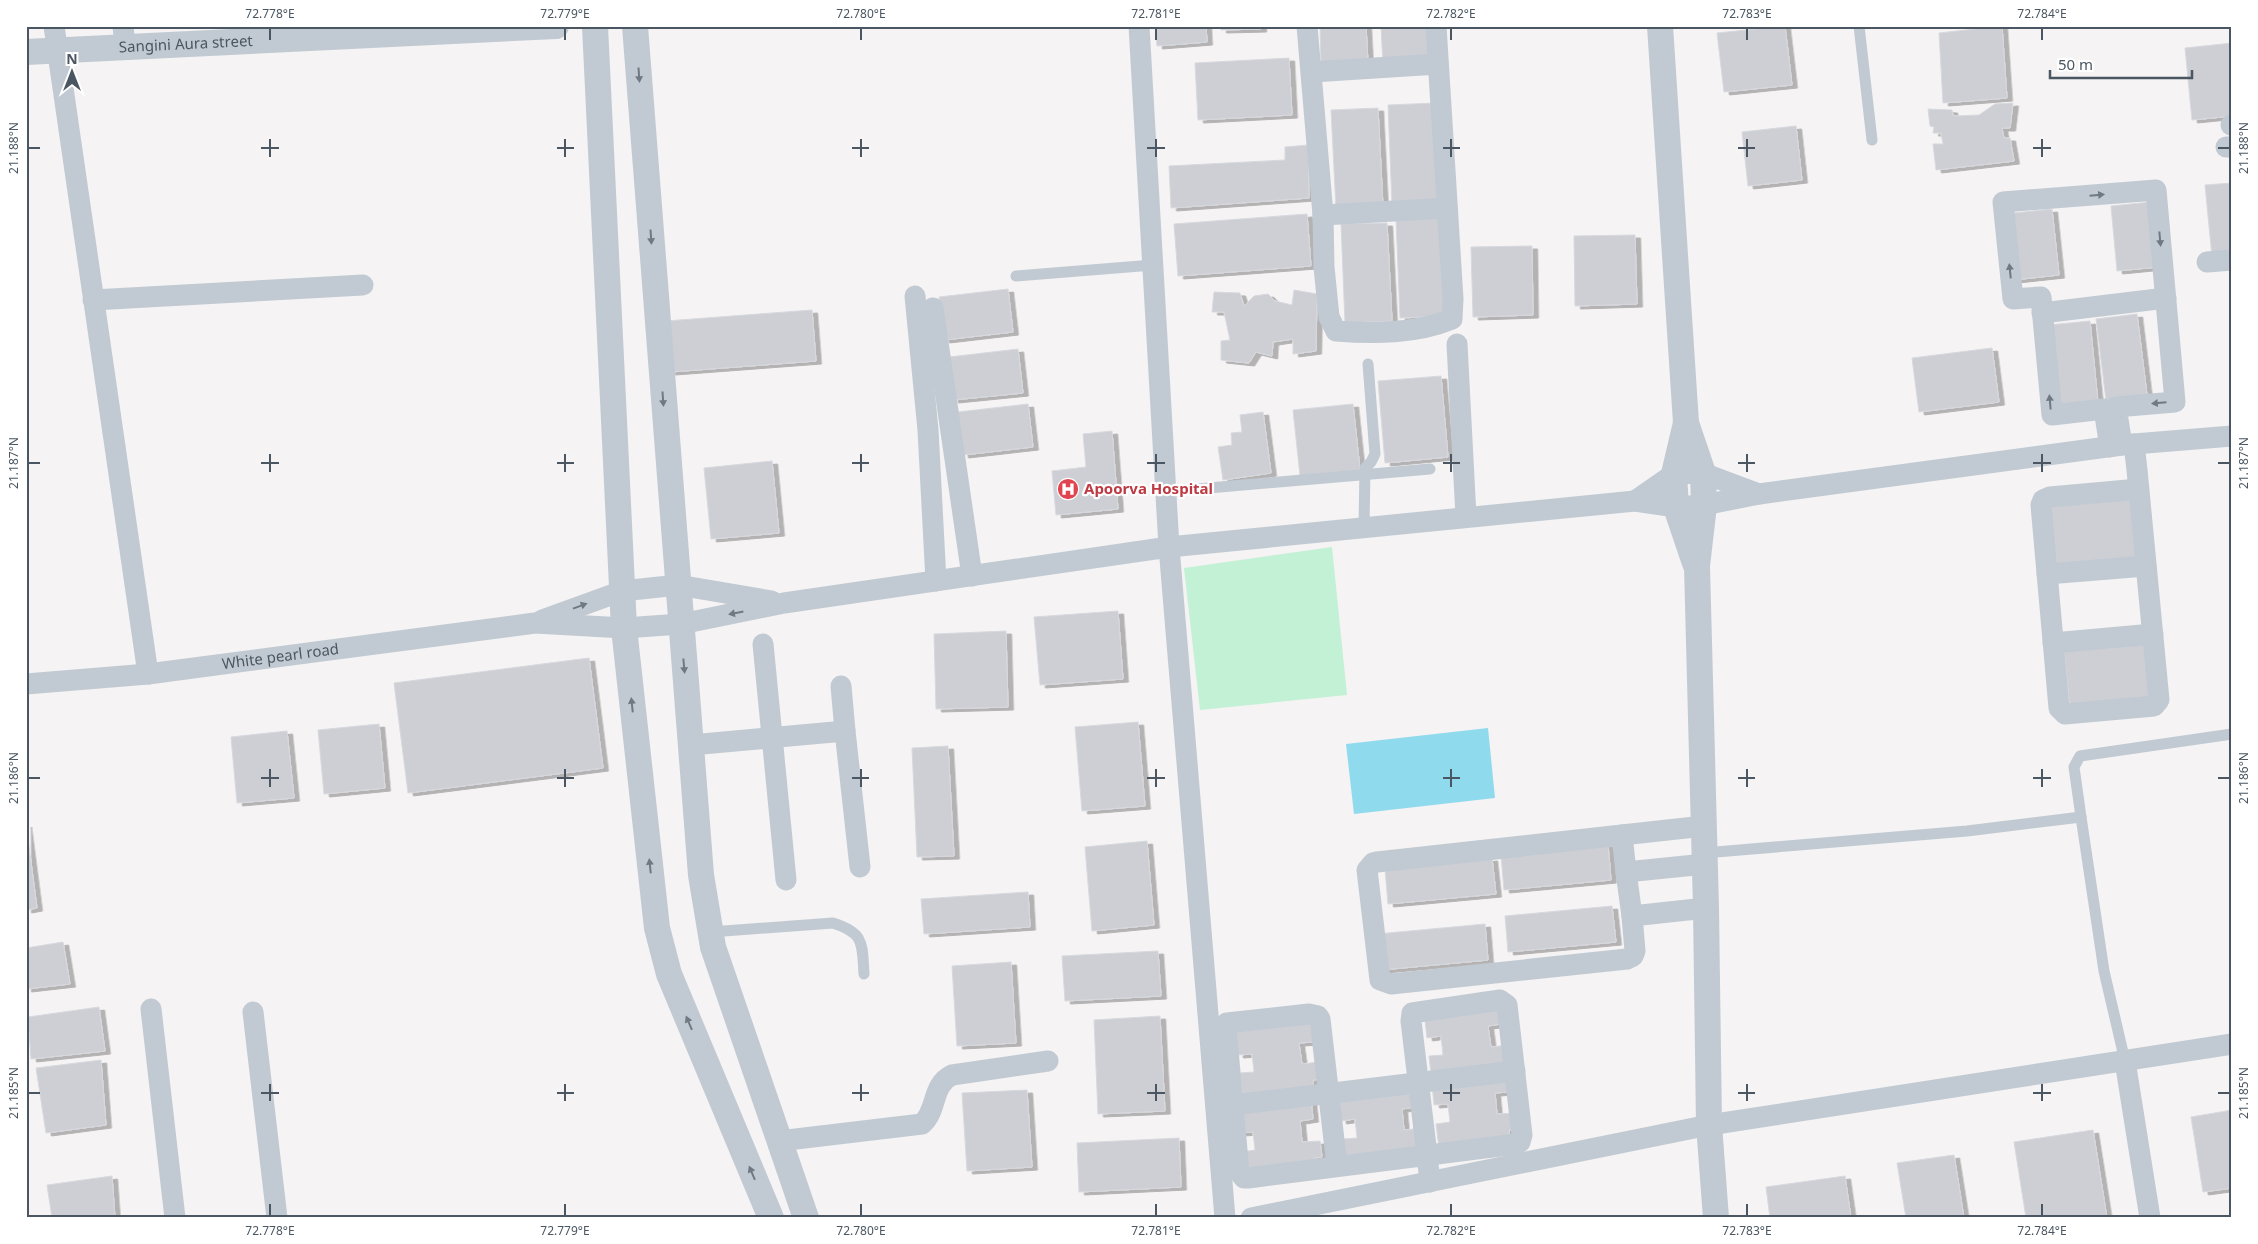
<svg xmlns="http://www.w3.org/2000/svg" width="2258" height="1244" viewBox="0 0 2258 1244" font-family="'Noto Sans',sans-serif">
  <style>
    .green { fill: #c3f1d5 }
    .water { fill: #90daee }
    .building { fill: #cdcfd5; stroke: #d7d9de; filter: url(#shadow) }
    .lines { fill: none; stroke-linecap: round; stroke-linejoin: round }
    .service { stroke: #c1cad2; stroke-width: 11 }
    .minor { stroke: #c1cad2; stroke-width: 21 }
    .tertiary { stroke: #c1cad2; stroke-width: 26 }
    .oneway { fill: #6e7983 }
    .ticks { fill: none; stroke: #4a5661; stroke-width: 2 }
    .labels { text-anchor: middle; stroke-width: 4.5; stroke-linejoin: round; paint-order: stroke }
    .street-label { font-size: 15px; fill: #4a5661; stroke: #fff }
    .health-label { font-size: 15px; font-weight: bold; fill: #be3a42; stroke: #fff; text-anchor: start }
    .neatline { fill: none; stroke: #4a5661; stroke-width: 2 }
    .ticks-label { font-size: 12px; text-anchor: middle; fill: #4a5661 }
  </style>
  <defs>
    <filter id="shadow"><feDropShadow dx="5.5" dy="3" stdDeviation="0" flood-color="#0004"/></filter>
  </defs>
  <rect width="100%" height="100%" fill="#f5f3f3"/>
  <!-- green -->
  <path class="green" d="M1332 547 1347 695 1200 710 1184 568Z"/>
  <!-- water -->
  <path class="water" d="M1488 728 1495 798 1354 814 1346 744Z"/>
  <!-- building -->
  <g class="building">
    <path d="M1155 26H1206L1207 42 1157 46Z"/>
    <path d="M1221 26H1261V29L1221 30Z"/>
    <path d="M1320 26H1366L1368 63 1321 65Z"/>
    <path d="M1381 26H1428L1430 63 1383 65Z"/>
    <path d="M1785 26 1792 85 1724 92 1717 33Z"/>
    <path d="M2002 26 2007 98 1943 103 1939 33Z"/>
    <path d="M2232 43V116L2192 120 2185 48Z"/>
    <path d="M1289 58 1292 115 1198 120 1195 63Z"/>
    <path d="M1435 103 1439 202 1392 204 1388 105Z"/>
    <path d="M2013 103 2010 128H2002L2004 138H2010L2014 161 1936 170 1933 144H1943L1941 133H1933L1934 127 1930 126 1928 109 1952 110 1953 116 1979 115 1995 104Z"/>
    <path d="M1378 108 1383 207 1336 209 1331 110Z"/>
    <path d="M1796 126 1802 180 1748 186 1742 132Z"/>
    <path d="M1308 145 1309 198 1171 208 1169 166 1285 160V147Z"/>
    <path d="M2232 183V255L2212 257 2205 185Z"/>
    <path d="M2151 202 2158 267 2117 271 2111 206Z"/>
    <path d="M2052 209 2059 275 2013 280 2005 214Z"/>
    <path d="M1307 214 1311 266 1178 276 1174 224Z"/>
    <path d="M1442 217 1447 316 1400 318 1396 219Z"/>
    <path d="M1387 223 1392 321 1345 323 1341 224Z"/>
    <path d="M1635 235 1637 304 1575 306 1574 236Z"/>
    <path d="M1532 246 1533 315 1473 317 1471 247Z"/>
    <path d="M1008 289 1013 332 944 340 939 297Z"/>
    <path d="M1294 290 1317 294 1316 351 1293 354V339L1273 342 1272 356 1256 352 1249 363 1221 360V341L1230 340 1224 312H1212L1214 292 1240 293 1244 306 1254 296 1268 294 1275 301 1292 305Z"/>
    <path d="M812 310 816 361 670 372 666 321Z"/>
    <path d="M2137 314 2147 395 2106 400 2096 319Z"/>
    <path d="M2090 321 2098 403 2057 407 2049 325Z"/>
    <path d="M1992 348 1999 402 1919 412 1912 358Z"/>
    <path d="M1018 349 1023 393 953 400 949 357Z"/>
    <path d="M1441 376 1448 457 1385 463 1378 381Z"/>
    <path d="M1028 404 1033 447 963 455 958 412Z"/>
    <path d="M1353 404 1360 470 1300 476 1293 410Z"/>
    <path d="M1263 412 1271 473 1223 480 1218 447 1232 445 1231 433 1242 432 1240 415Z"/>
    <path d="M1112 431 1118 509 1056 515 1052 471 1086 467 1083 434Z"/>
    <path d="M772 461 779 533 711 539 704 468Z"/>
    <path d="M2136 495 2143 557 2052 567 2046 505Z"/>
    <path d="M1118 611 1123 679 1040 685 1034 617Z"/>
    <path d="M1006 631 1008 707 936 709 934 634Z"/>
    <path d="M2148 639 2155 701 2070 710 2064 648Z"/>
    <path d="M589 658 603 768 408 793 394 683Z"/>
    <path d="M1138 722 1145 806 1082 811 1075 727Z"/>
    <path d="M379 724 385 788 324 794 318 730Z"/>
    <path d="M287 731 294 798 237 803 231 737Z"/>
    <path d="M948 746 954 856 917 857 912 748Z"/>
    <path d="M26 824 37 908 26 910Z"/>
    <path d="M1147 841 1154 925 1092 931 1085 847Z"/>
    <path d="M1608 844 1611 880 1504 890 1501 855Z"/>
    <path d="M1492 858 1496 894 1388 904 1385 869Z"/>
    <path d="M1028 892 1030 927 924 934 921 899Z"/>
    <path d="M1612 906 1616 942 1508 952 1505 916Z"/>
    <path d="M1485 924 1488 960 1381 970 1377 934Z"/>
    <path d="M63 942 70 984 26 989V948Z"/>
    <path d="M1158 951 1161 996 1065 1001 1062 956Z"/>
    <path d="M1011 962 1016 1043 957 1046 952 966Z"/>
    <path d="M1499 1004 1501 1024 1488 1026 1491 1047 1508 1045 1510 1062 1431 1074 1429 1056 1443 1055 1441 1036 1427 1038 1424 1012Z"/>
    <path d="M99 1007 105 1051 31 1059 28 1017Z"/>
    <path d="M1160 1016 1165 1111 1098 1114 1094 1020Z"/>
    <path d="M1310 1021 1313 1042 1299 1043 1302 1064 1319 1062 1321 1079 1313 1080 1314 1090 1243 1098 1240 1073 1254 1072 1252 1054 1238 1055 1235 1029Z"/>
    <path d="M101 1060 106 1125 46 1133 36 1068Z"/>
    <path d="M1506 1075 1508 1092 1495 1093 1497 1114 1515 1113 1517 1129 1509 1130 1510 1140 1439 1148 1436 1124 1450 1122 1448 1104 1434 1105 1432 1084Z"/>
    <path d="M1413 1086 1415 1107 1402 1109 1404 1130 1422 1128 1417 1156 1346 1164 1343 1139 1357 1138 1355 1119 1341 1121 1338 1095Z"/>
    <path d="M1027 1090 1032 1167 967 1171 962 1093Z"/>
    <path d="M1311 1099 1313 1119 1300 1121 1302 1142 1320 1141 1322 1157 1314 1158 1315 1168 1243 1176 1241 1152 1255 1150 1253 1132 1239 1133 1236 1107Z"/>
    <path d="M2232 1110V1188L2203 1192 2191 1117Z"/>
    <path d="M2093 1130 2107 1218H2026L2014 1142Z"/>
    <path d="M1179 1138 1181 1187 1079 1192 1077 1143Z"/>
    <path d="M1954 1155 1964 1218H1906L1897 1163Z"/>
    <path d="M112 1176 115 1218H52L47 1185Z"/>
    <path d="M1845 1176 1851 1218H1770L1766 1187Z"/>
  </g>
  <g class="lines">
    <!-- service -->
    <g class="service">
      <path d="M1859 26 1872 140"/>
      <path d="M1016 276 1153 265"/>
      <path d="M1197 489 1430 469"/>
      <path d="M1364 527 1365 468 1371 462 1375 454 1368 364"/>
      <path d="M2081 817 2074 767 2080 756 2232 734"/>
      <path d="M1704 853 1967 831 2081 817 2104 971 2125 1061"/>
      <path d="M711 932 833 923C865 933 862 944 864 974"/>
    </g>
    <!-- minor -->
    <g class="minor">
      <path d="M54 26 148 674"/>
      <path d="M123 26 125 46"/>
      <path d="M1139 26 1169 547 1225 1218"/>
      <path d="M1307 26 1323 215 1324 267 1329 317 1336 331C1374 334 1416 334 1452 319L1453 299 1436 26"/>
      <path d="M1312 72 1438 64"/>
      <path d="M2231 125H2232"/>
      <path d="M2226 147H2232"/>
      <path d="M1323 215 1447 208"/>
      <path d="M2207 262 2232 260"/>
      <path d="M915 296 928 430 936 581"/>
      <path d="M93 300 363 285"/>
      <path d="M933 308 972 576"/>
      <path d="M2042 313 2166 298"/>
      <path d="M1457 344 1466 517"/>
      <path d="M2134 444 2137 470 2159 700 2154 706 2065 714 2059 708 2041 505 2043 500 2050 497 2139 489"/>
      <path d="M2110 447 2104 409 2052 415 2041 297 2013 299 2003 202 2156 190 2175 402 2116 407 2122 445"/>
      <path d="M1635 501 1674 474 1703 473 1759 494"/>
      <path d="M2047 574 2146 566"/>
      <path d="M542 620 622 591 678 585 772 601"/>
      <path d="M2053 643 2153 634"/>
      <path d="M763 644 786 880"/>
      <path id="s1" d="M26 684 148 674 535 623 624 628 681 624 784 603 1169 547 1635 501 1676 507 1704 505 1759 494 2122 445 2232 436"/>
      <path d="M841 686 845 731"/>
      <path d="M691 745 845 731 860 867"/>
      <path d="M1622 835 1704 826"/>
      <path d="M1705 864 1626 872 1622 835 1377 862 1373 863 1367 870 1380 980 1391 984 1627 959 1633 956 1635 951 1632 916 1706 908"/>
      <path d="M1626 872 1632 916"/>
      <path d="M151 1009 175 1218"/>
      <path d="M253 1012 277 1218"/>
      <path d="M2125 1061 2150 1218"/>
      <path d="M1233 1105 1515 1071"/>
      <path d="M779 1141 922 1124C938 1110 931 1085 952 1075L1048 1061"/>
      <path d="M1337 1166 1320 1019 1318 1016 1309 1014 1227 1023 1226 1028 1239 1172 1244 1178H1248C1338 1166 1427 1155 1516 1144L1520 1142 1522 1135 1507 1005 1500 1000 1412 1013 1411 1021 1427 1155 1430 1182"/>
      <path d="M1251 1218 1709 1125 2232 1044"/>
    </g>
    <!-- tertiary -->
    <g class="tertiary">
      <path d="M595 26 624 628 657 928 669 974 771 1218"/>
      <path d="M635 26 701 875 713 947 806 1218"/>
      <path d="M1660 26 1686 423 1703 473 1704 505 1697 566 1706 908 1709 1125 1716 1218"/>
      <path id="s2" d="M26 52 556 26"/>
      <path d="M1686 423 1674 474 1676 507 1695 563"/>
    </g>
  </g>
  <!-- one-way arrows -->
  <defs><path id="oneway-solid" d="M-6-.8H1V-3.2L6.5 0L1 3.2V.8H-6Z" transform="scale(1.25)"/></defs>
  <g class="oneway">
    <use href="#oneway-solid" transform="translate(639 75) rotate(86)"/>
    <use href="#oneway-solid" transform="translate(2097 195) rotate(-5)"/>
    <use href="#oneway-solid" transform="translate(651 237) rotate(86)"/>
    <use href="#oneway-solid" transform="translate(2160 239) rotate(85)"/>
    <use href="#oneway-solid" transform="translate(2010 271) rotate(-96)"/>
    <use href="#oneway-solid" transform="translate(663 399) rotate(86)"/>
    <use href="#oneway-solid" transform="translate(2050 402) rotate(-95)"/>
    <use href="#oneway-solid" transform="translate(2159 403) rotate(175)"/>
    <use href="#oneway-solid" transform="translate(580 606) rotate(-20)"/>
    <use href="#oneway-solid" transform="translate(736 613) rotate(169)"/>
    <use href="#oneway-solid" transform="translate(684 666) rotate(85)"/>
    <use href="#oneway-solid" transform="translate(632 705) rotate(-96)"/>
    <use href="#oneway-solid" transform="translate(650 866) rotate(-96)"/>
    <use href="#oneway-solid" transform="translate(689 1023) rotate(-113)"/>
    <use href="#oneway-solid" transform="translate(752 1173) rotate(-113)"/>
  </g>
  <!-- ticks -->
  <path class="ticks" d="M270 28V40M565 28V40M861 28V40M1156 28V40M1451 28V40M1747 28V40M2042 28V40M270 139V157M565 139V157M861 139V157M1156 139V157M1451 139V157M1747 139V157M2042 139V157M28 148H40M261 148H279M557 148H574M852 148H869M1147 148H1165M1443 148H1460M1738 148H1755M2033 148H2051M2218 148H2230M270 454V472M565 454V472M861 454V472M1156 454V472M1451 454V472M1747 454V472M2042 454V472M28 463H40M261 463H279M557 463H574M852 463H869M1147 463H1165M1443 463H1460M1738 463H1755M2033 463H2051M2218 463H2230M270 769V787M565 769V787M861 769V787M1156 769V787M1451 769V787M1747 769V787M2042 769V787M28 778H40M261 778H279M557 778H574M852 778H869M1147 778H1165M1443 778H1460M1738 778H1755M2033 778H2051M2218 778H2230M270 1084V1101M565 1084V1101M861 1084V1101M1156 1084V1101M1451 1084V1101M1747 1084V1101M2042 1084V1101M28 1093H40M261 1093H279M557 1093H574M852 1093H869M1147 1093H1165M1443 1093H1460M1738 1093H1755M2033 1093H2051M2218 1093H2230M270 1204V1216M565 1204V1216M861 1204V1216M1156 1204V1216M1451 1204V1216M1747 1204V1216M2042 1204V1216"/>
  <!-- icons -->
  <defs>
    <g id="hospital-disc" transform="scale(1.125)"><circle r="9.5" fill="#e0444e" stroke="#fff"/><path d="M-5-5h3v3.5h4V-5h3V5h-3V1.5h-4V5h-3Z" fill="#fff"/></g>
  </defs>
  <g fill-rule="evenodd">
    <use href="#hospital-disc" x="1068" y="489"/>
  </g>
  <g class="labels">
    <!-- street labels -->
    <g class="street-label">
      <text dy="5" stroke="none"><textPath href="#s2" startOffset="160">Sangini Aura street</textPath></text>
      <text dy="5" stroke="none"><textPath href="#s1" startOffset="256">White pearl road</textPath></text>
    </g>
    <!-- health labels -->
    <g class="health-label">
      <text x="1084" y="494">Apoorva Hospital</text>
    </g>
  </g>
  <!-- border -->
  <rect width="2258" height="1244" fill="none" stroke="#ffffff" stroke-width="55"/>
  <!-- north arrow -->
  <g transform="translate(72 72)" stroke="#ffffff" stroke-width="4" paint-order="stroke">
  <path d="M0-4L9 19L0 12L-9 19Z" fill="#4a5661"/>
  <text y="-8" font-size="14" font-weight="bold" text-anchor="middle" fill="#4a5661">N</text>
  </g>
  <!-- scale -->
  <path d="M2050 70v8h142v-8" fill="none" stroke="#4a5661" stroke-width="2.5"/>
  <text x="2058" y="70" font-size="15" fill="#4a5661" stroke="#ffffff" stroke-width="4" paint-order="stroke">50 m</text>
  <rect x="28" y="28" width="2202" height="1188" class="neatline"/>
  <g class="ticks-label">
    <text x="270" y="18">72.778°E</text>
    <text x="565" y="18">72.779°E</text>
    <text x="861" y="18">72.780°E</text>
    <text x="1156" y="18">72.781°E</text>
    <text x="1451" y="18">72.782°E</text>
    <text x="1747" y="18">72.783°E</text>
    <text x="2042" y="18">72.784°E</text>
    <text transform="translate(14 148) rotate(-90)" y="4">21.188°N</text>
    <text transform="translate(2244 148) rotate(-90)" y="4">21.188°N</text>
    <text transform="translate(14 463) rotate(-90)" y="4">21.187°N</text>
    <text transform="translate(2244 463) rotate(-90)" y="4">21.187°N</text>
    <text transform="translate(14 778) rotate(-90)" y="4">21.186°N</text>
    <text transform="translate(2244 778) rotate(-90)" y="4">21.186°N</text>
    <text transform="translate(14 1093) rotate(-90)" y="4">21.185°N</text>
    <text transform="translate(2244 1093) rotate(-90)" y="4">21.185°N</text>
    <text x="270" y="1235">72.778°E</text>
    <text x="565" y="1235">72.779°E</text>
    <text x="861" y="1235">72.780°E</text>
    <text x="1156" y="1235">72.781°E</text>
    <text x="1451" y="1235">72.782°E</text>
    <text x="1747" y="1235">72.783°E</text>
    <text x="2042" y="1235">72.784°E</text>
  </g>
</svg>
